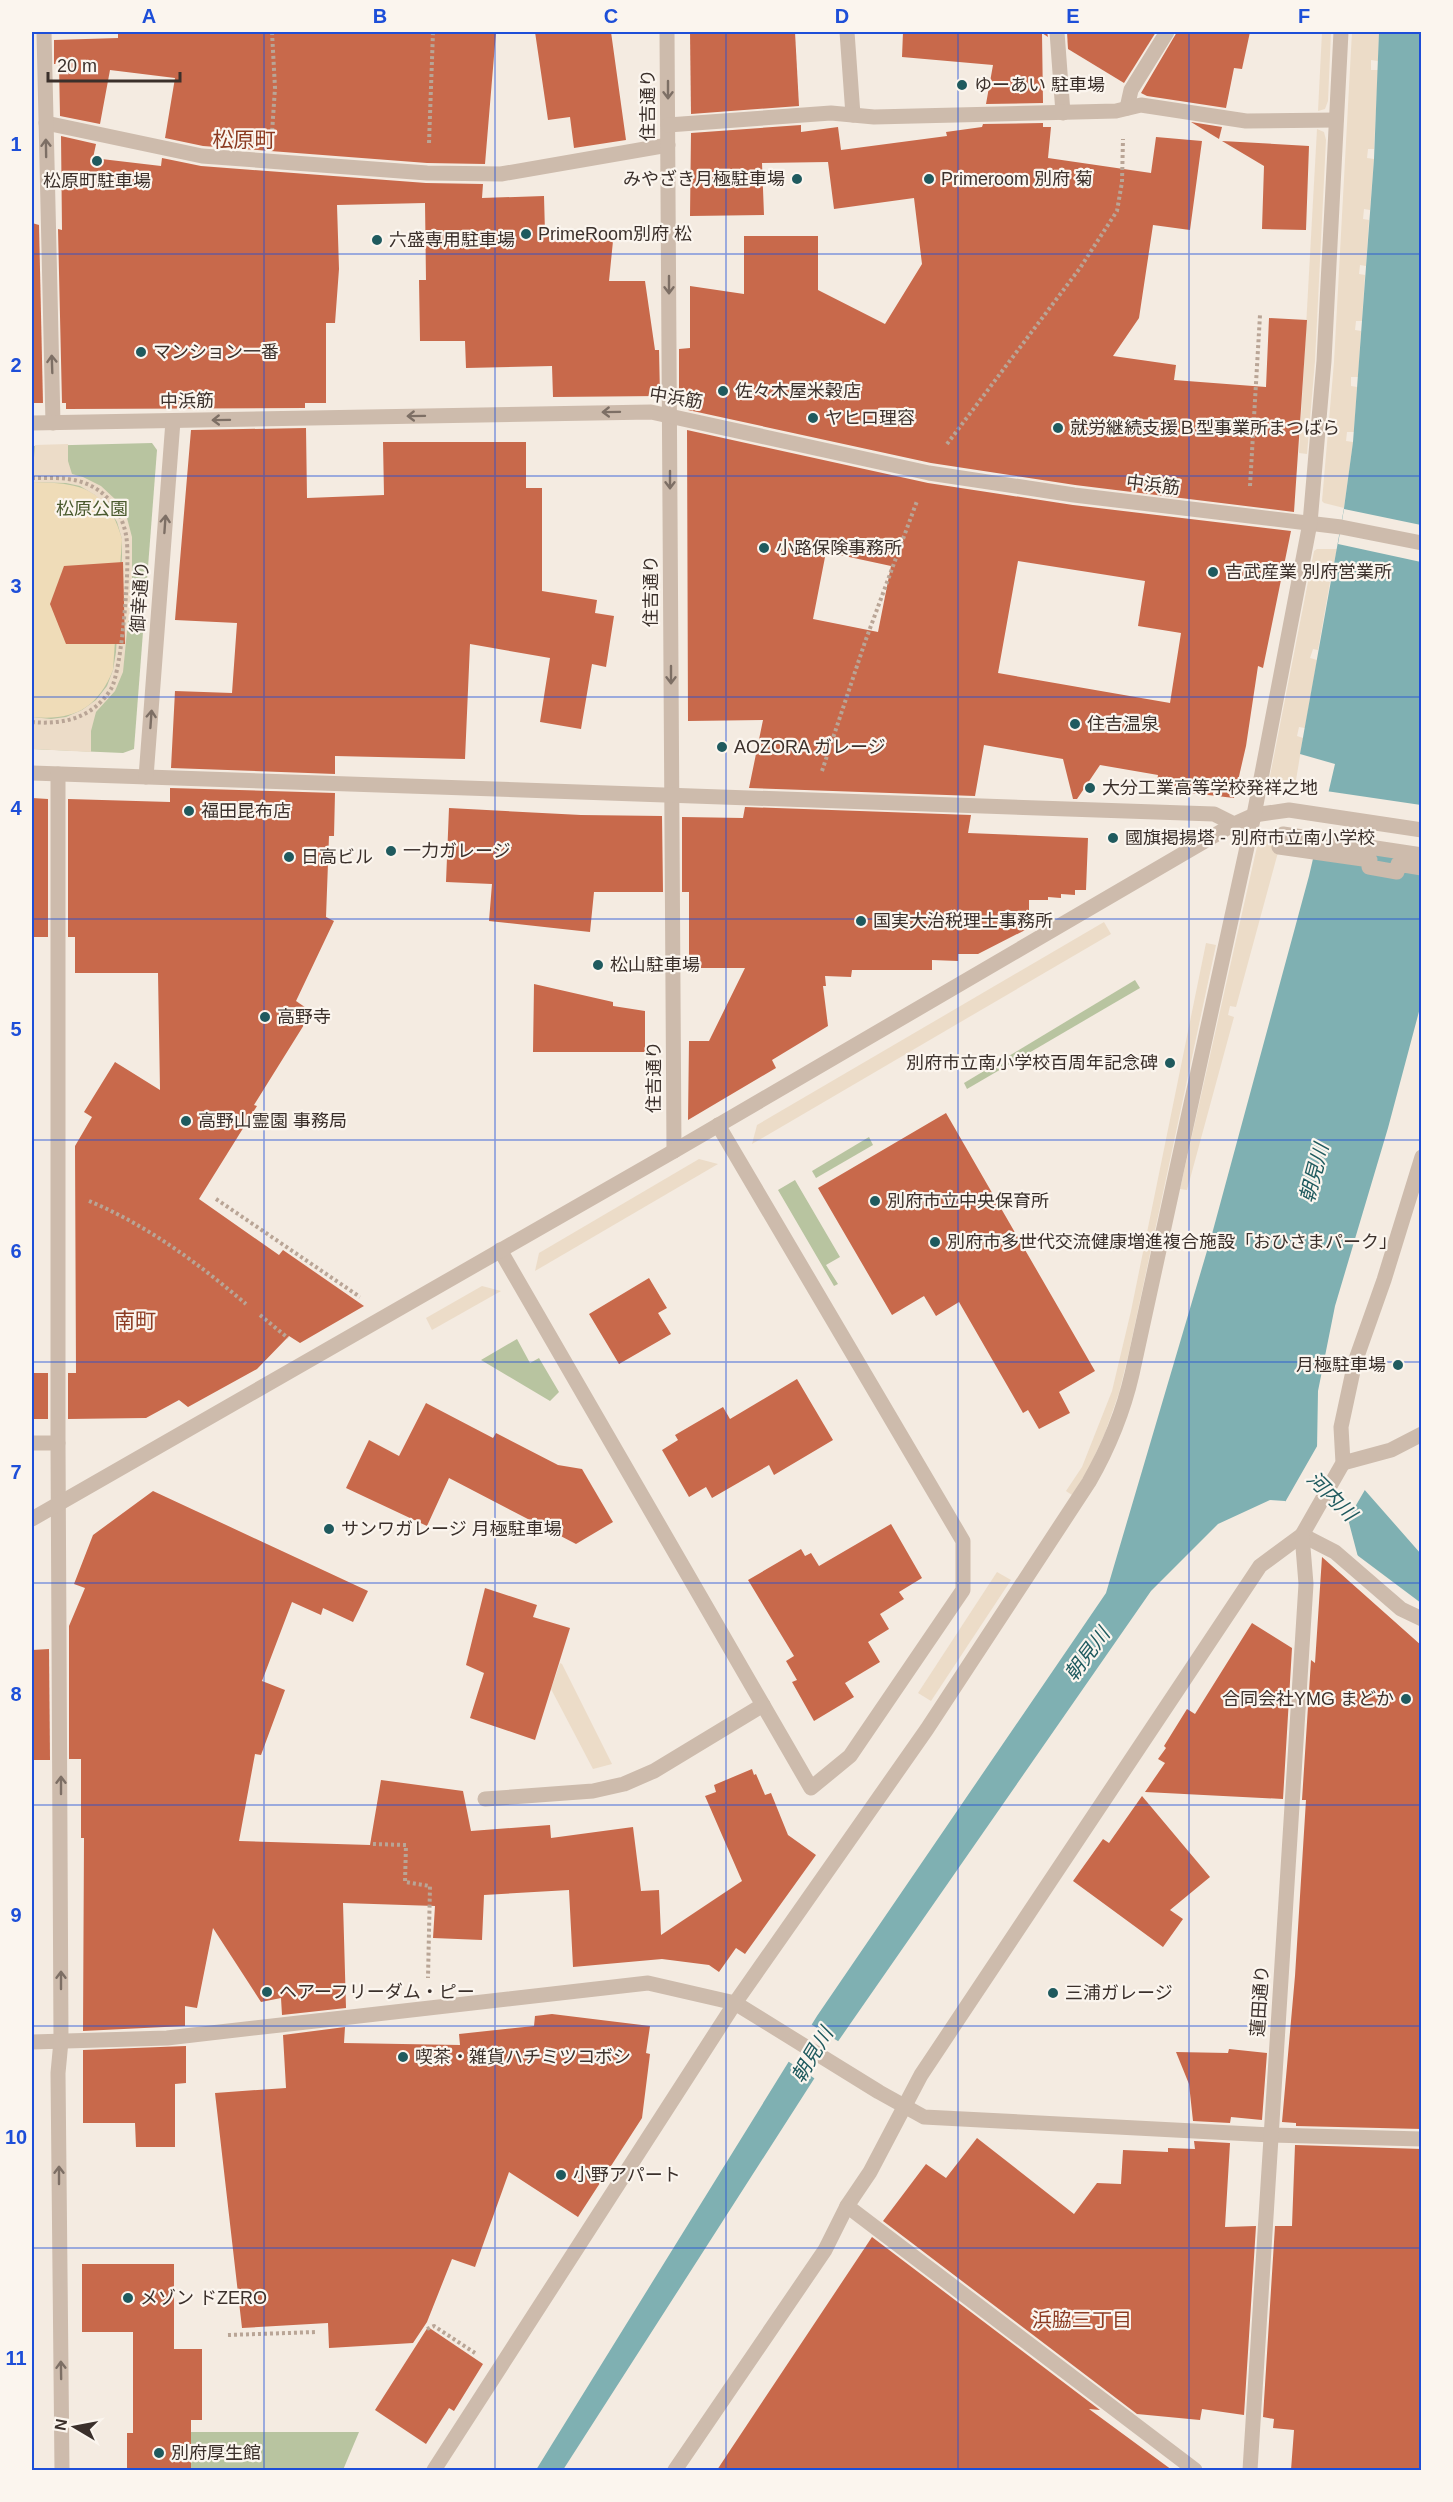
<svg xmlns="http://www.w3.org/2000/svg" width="1453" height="2502" viewBox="0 0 1453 2502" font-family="Helvetica,'Noto Sans JP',sans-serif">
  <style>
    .green { fill: #b8c4a0 }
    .sand { fill: #efdcb8 }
    .plaza { fill: #ecdcc8 }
    .water { fill: #7fb0b2 }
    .pier { fill: #f4ebe1 }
    .building { fill: #c8694b; fill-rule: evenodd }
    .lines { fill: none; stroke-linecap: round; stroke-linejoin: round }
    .path { stroke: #b9a596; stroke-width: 4; stroke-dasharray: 3 3; stroke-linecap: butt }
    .lane { stroke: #cdbbac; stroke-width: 15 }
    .street { stroke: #cdbbac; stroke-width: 15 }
    .oneway { stroke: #7d6f65 }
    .grid { fill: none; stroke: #1d4ed8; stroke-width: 1.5; stroke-opacity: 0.55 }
    .poi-dot { fill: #1f5a5e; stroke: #fbf5ee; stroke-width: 2 }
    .labels { text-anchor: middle; stroke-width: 4.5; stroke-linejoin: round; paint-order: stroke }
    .poi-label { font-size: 18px; fill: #3b302b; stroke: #fbf5ee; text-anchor: start }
    .street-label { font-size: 18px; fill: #3b302b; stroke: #fbf5ee }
    .park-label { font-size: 18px; fill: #4a5a2e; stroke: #fbf5ee }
    .water-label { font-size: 20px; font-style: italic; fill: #1f5a5e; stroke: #fbf5ee }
    .neighbourhood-label { font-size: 20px; fill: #8c3b22; stroke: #fbf5ee }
    .quarter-label { font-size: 21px; fill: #8c3b22; stroke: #fbf5ee }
    .neatline { fill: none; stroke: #1d4ed8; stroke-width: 2 }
    .grid-label { font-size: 20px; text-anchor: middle; font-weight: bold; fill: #1d4ed8 }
  </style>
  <rect width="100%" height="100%" fill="#f4ebe1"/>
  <!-- green -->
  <g class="green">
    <path d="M152 443 157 450 134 749 123 753 32 749V446Z"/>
    <path d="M1135 980 1140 988 967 1089 964 1083Z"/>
    <path d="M869 1137 873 1145 816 1178 812 1171Z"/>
    <path d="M795 1180 840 1257 826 1265 838 1284 834 1286 778 1190Z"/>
    <path d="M517 1339 530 1363 539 1358 559 1392 550 1401 481 1360Z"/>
    <path d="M185 2432H359L343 2470H191V2449H185Z"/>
  </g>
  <!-- sand -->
  <path class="sand" d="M32 482C80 483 107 487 122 539L113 670C97 709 73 721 32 717Z"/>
  <!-- plaza -->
  <g class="plaza">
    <path d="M1322 32H1331L1328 101 1325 109 1318 111Z"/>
    <path d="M1352 32H1379L1378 61 1371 60V70H1378L1374 149H1368L1367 158 1374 159 1370 210 1364 209 1363 219 1369 220 1366 266 1360 265 1359 274 1365 275 1362 321H1356L1355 330 1361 331 1358 377H1351V386L1357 387 1354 432H1347L1346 441 1353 442 1344 508 1324 503 1322 501 1334 362Z"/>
    <path d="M1317 129 1324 132 1326 140 1315 361 1307 454 1299 453Z"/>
    <path d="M68 444V461L72 474 83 477 101 486 116 500 127 518 132 537V578L134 584 146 588 144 618H131L128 621 123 672 115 691 96 712 91 731V752L32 749V717L51 719 66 717 82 710 96 700 107 686 113 670 116 652 122 556V539L117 522 108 507 95 495 80 486 66 483 32 482 35 445Z"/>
    <path d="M1317 549H1337L1332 572H1326L1325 581 1330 582 1318 650 1313 649 1310 658 1317 660 1305 728 1299 727 1297 736 1303 738 1296 780 1289 779 1288 785 1273 783 1270 776 1314 551Z"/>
    <path d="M1271 833 1283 834 1236 1007 1230 1006 1228 1015 1234 1017 1187 1190 1180 1189 1256 851 1260 835Z"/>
    <path d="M1104 922 1111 934 752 1144 757 1125Z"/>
    <path d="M1206 943 1216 945 1129 1352 1119 1393 1105 1433 1088 1470 1072 1495 1066 1491 1082 1467 1112 1391 1131 1311Z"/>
    <path d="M699 1159 718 1164 535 1271 539 1253Z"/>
    <path d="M482 1286 501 1291 432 1330 426 1318Z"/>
    <path d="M997 1572 1011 1580 931 1701 918 1693Z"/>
    <path d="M560 1663 562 1664 612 1764 593 1769 551 1689Z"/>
  </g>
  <!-- water -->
  <path class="water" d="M1379 32H1421V1004L1388 1128 1335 1306 1318 1391 1317 1449 1363 1488 1421 1554V1603L1285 1501 1270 1500 1218 1524 1151 1591 839 2040 563 2470H536L817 2016 1106 1593 1212 1234 1309 876 1335 764 1300 754 1344 508 1353 442 1374 159Z"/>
  <!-- pier -->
  <g class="pier">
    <path d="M1344 509 1421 525V562L1338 544Z"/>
    <path d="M1326 791 1421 805V855L1315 838Z"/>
    <path d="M1320 1441V1448L1366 1488 1348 1519 1358 1557 1284 1504Z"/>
    <path d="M809 2023 841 2043 817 2080 786 2060Z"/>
  </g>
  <!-- building -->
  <g class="building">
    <path d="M118 32H496L485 164 427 163 203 146 165 138 175 78 110 70 100 124 60 116 59 64H54V40L118 38Z"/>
    <path d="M535 32H611L626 140 574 148 570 117 548 120Z"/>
    <path d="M690 32H795L799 106 691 114Z"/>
    <path d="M903 32H1047L1048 37 1042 33 1043 103 986 104 993 65 902 57Z"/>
    <path d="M1067 32H1156L1124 83 1068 49Z"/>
    <path d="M1177 32H1250L1242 69 1234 68 1226 108 1147 96 1141 93Z"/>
    <path d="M1191 122 1222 127 1219 139Z"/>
    <path d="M1043 123V127H1051L1048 158 1151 173 1156 137 1202 141 1190 230 1153 225 1139 318 1113 356 1176 365 1174 380 1266 387 1269 318 1307 320 1294 512 1075 485 931 463 688 410V397H679V349L690 348V286L744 294V236H818V290L885 324 922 264 914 198 834 209 828 162 762 163 764 215 690 216 691 133 801 125V132L838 127 841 150 947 136 946 132 982 127 983 124Z"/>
    <path d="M61 136 96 144 93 158 161 166 162 158 201 166 426 183 483 184 482 198 544 196 545 233 613 241 609 281H645L655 350H659L660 396 553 397 552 366 466 368 465 341H420L419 280H426L425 203 337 205 339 269 335 323H326V403H305V408L66 409V403H62L58 229 62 230Z"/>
    <path d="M1222 141 1309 146 1306 230 1262 229 1264 166Z"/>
    <path d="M32 223 39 225 43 403H32Z"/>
    <path d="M306 428 307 498 384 495 383 442H526V488H542V591L597 600 595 613 614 616 606 667 592 664 581 729 540 722 550 658 470 644 465 759 335 756V774L171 768 175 691 232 693 237 623 175 620 191 430Z"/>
    <path d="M687 430 928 483 1073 505 1291 531 1263 668 1258 666 1246 746 1234 798 1156 789 1158 775 1100 765 1077 799H1073L1063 759 984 745 975 796 749 788 763 720 688 721ZM826 552 891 566 878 632 813 619ZM1018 561 1145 581 1138 626 1181 633 1170 703 998 673Z"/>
    <path d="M123 562 125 644H66L50 604 64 566Z"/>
    <path d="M170 788 335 793 334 836H329L326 917 334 921 296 1001 312 1012 254 1105 257 1106 199 1199 279 1255 283 1250 364 1306 300 1343 289 1336 257 1369 188 1407 179 1400 146 1418 68 1419V1373H76L75 1146 92 1117 84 1112 115 1062 160 1090 158 973H75V937H68V799L170 802Z"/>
    <path d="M32 798 48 799V937H32Z"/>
    <path d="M745 807 971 815 968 833 1088 838 1086 890H1075V895L1061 894V898L1048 897V900H1029V928L978 954H958V961L932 960V970H852L851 977 825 976 826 986H823L828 1026 772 1060 776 1068 688 1120 689 1041H709L745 968H689V892H682V817L743 818Z"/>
    <path d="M449 808 581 815 662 816 663 892H594L590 932 489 921 492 884 446 882Z"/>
    <path d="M534 984 613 1002V1006L645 1011V1052H533Z"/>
    <path d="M946 1113 1095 1371 1059 1392 1070 1413 1039 1429 1028 1410 1023 1413 959 1302 936 1316 924 1296 892 1315 818 1188Z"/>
    <path d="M649 1278 667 1308 658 1313 671 1334 619 1364 589 1314Z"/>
    <rect x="32" y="1373" width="16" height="46"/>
    <path d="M797 1379 833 1440 774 1475 769 1465 712 1498 706 1487 689 1497 662 1450 678 1440 675 1435 723 1407 730 1419Z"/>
    <path d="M426 1403 493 1438 496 1433 558 1465 582 1469 613 1522 576 1544 449 1478 427 1526 346 1488 369 1440 399 1456Z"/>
    <path d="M153 1491 368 1591 353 1622 323 1608 321 1615 292 1602 262 1681 285 1690 261 1755 255 1754 239 1841 370 1845 381 1780 463 1791 471 1831 550 1825 551 1838 633 1827 641 1891 659 1890 661 1935 742 1881 705 1796 716 1792 714 1785 752 1769 754 1775 756 1774 765 1795 771 1793 788 1835 816 1855 745 1954 736 1948 719 1972 709 1965 662 1959 573 1967 569 1890 484 1895 482 1940 433 1938 435 1906 343 1903 346 2008 282 2015 281 1998 261 2002 213 1928 197 2008 185 2006V2026L83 2031 84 1838H81V1759H69V1626L85 1588 74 1584 93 1535Z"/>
    <path d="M891 1524 922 1578 899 1592 904 1599 880 1614 889 1629 868 1642 880 1662 845 1683 854 1697 814 1721 792 1682 797 1680 786 1661 794 1656 748 1580 801 1549 805 1556 811 1553 819 1566Z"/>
    <path d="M1322 1557 1422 1646V2129L1296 2126V2123L1282 2122 1295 1976 1306 1800H1302L1311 1660 1315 1663Z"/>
    <path d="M485 1588 537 1605 533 1617 570 1628 535 1740 470 1718 484 1673 466 1665Z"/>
    <path d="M1252 1623 1292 1648 1283 1799 1145 1792 1165 1763 1158 1759 1166 1748 1164 1746 1187 1709 1195 1714Z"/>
    <path d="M49 1649 50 1760H32V1650Z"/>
    <path d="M1142 1796 1210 1877 1170 1910 1183 1919 1163 1947 1073 1881 1103 1839 1109 1843Z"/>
    <path d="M552 2014 650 2026 646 2053 650 2054 642 2118 578 2217 509 2172 475 2267 452 2259 427 2322 413 2343 329 2348 328 2323 242 2328 215 2093 286 2088 283 2035 345 2027 344 2043 460 2045 459 2034 534 2026 535 2016Z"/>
    <path d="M186 2046V2083L175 2084V2147H136L135 2123H83V2050Z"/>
    <path d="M1229 2049 1267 2053 1262 2120 1231 2117 1230 2123 1193 2121 1189 2084 1176 2052 1228 2053Z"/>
    <path d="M977 2138 1074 2214 1097 2183 1121 2184 1123 2150 1168 2152V2148L1195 2149 1194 2141 1230 2143 1225 2227 1256 2226 1244 2415 1202 2409 1200 2420 1137 2414 883 2221 926 2164 946 2178Z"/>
    <path d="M1295 2145 1422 2149V2470H1291L1294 2430 1273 2428 1274 2419 1263 2417 1275 2226H1292Z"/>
    <path d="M872 2237 1100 2410 1089 2409 1172 2470H717Z"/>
    <path d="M82 2264H174V2349H202V2420H191V2470H127V2433H133V2332H82Z"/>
    <path d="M428 2327 483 2364 454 2411 449 2408 426 2444 375 2410Z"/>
  </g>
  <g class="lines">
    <!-- path -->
    <g class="path">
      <path d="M272 32 275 88 272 133"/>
      <path d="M429 143 433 32"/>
      <path d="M947 444 1080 268 1117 211 1122 182 1123 139"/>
      <path d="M32 478C55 478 78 476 98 490 113 500 123 518 126 535 131 558 122 671 111 689 93 718 63 725 32 722"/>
      <path d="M1250 486 1260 315"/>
      <path d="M822 771 865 642 917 501"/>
      <path d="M216 1199 360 1297"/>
      <path d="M89 1201C147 1225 199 1264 246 1304"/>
      <path d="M260 1315 288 1338"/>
      <path d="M373 1844 406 1845 405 1882 430 1886 428 1978"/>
      <path d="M427 2329 434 2326 475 2353"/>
      <path d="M228 2335 317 2332"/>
    </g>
    <!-- lane -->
    <g class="lane">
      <path d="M1057 32 1063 113"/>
      <path d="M1127 108 1131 90 1167 32"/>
      <path d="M46 123 202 156 427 173 501 174 668 145"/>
    </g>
    <!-- street -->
    <g class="street">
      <path d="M44 32 53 423"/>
      <path d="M667 32 674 1151"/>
      <path d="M847 32 853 115"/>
      <path d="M668 125 831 113 874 117 1116 111 1141 105 1246 121 1336 120"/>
      <path d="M32 423 651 412 929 473 1074 495 1341 527 1422 543"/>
      <path d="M32 773 1214 814 1234 824 1254 815 1289 810 1422 830"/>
      <path d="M58 774V1443L61 2041 58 2073 62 2470"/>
      <path d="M146 777 173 421"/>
      <path d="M1422 855 1283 834 1279 847 1370 860 1369 867 1397 872 1398 864 1422 868"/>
      <path d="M500 1250 811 1788 850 1756 963 1590V1541L718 1125"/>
      <path d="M32 1443H58"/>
      <path d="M1343 1463 1391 1450 1422 1434"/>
      <path d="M32 1519 674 1151 1234 824"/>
      <path d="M1302 1535 1335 1552 1401 1609 1422 1619"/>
      <path d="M485 1799 593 1791 624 1784 654 1771 763 1705"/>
      <path d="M32 2042 167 2038 648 1983 735 2003 879 2092 924 2117 1271 2135 1422 2139"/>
      <path d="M847 2206 1195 2470"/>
      <path d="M434 2470 735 2003 927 1729 1089 1482C1109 1447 1123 1413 1132 1374L1254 815 1310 523 1324 361 1341 32"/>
      <path d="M675 2470 825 2250 847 2206 870 2172 921 2075 1260 1566 1302 1535 1343 1463 1341 1427 1355 1362 1384 1280 1422 1157"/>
      <path d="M1250 2470 1306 1584 1302 1535"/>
    </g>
  </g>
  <!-- one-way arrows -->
  <defs><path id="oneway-shaft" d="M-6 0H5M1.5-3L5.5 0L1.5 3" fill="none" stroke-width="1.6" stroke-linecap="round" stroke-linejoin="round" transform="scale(1.5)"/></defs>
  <g class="oneway">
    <use href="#oneway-shaft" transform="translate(668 90) rotate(90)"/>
    <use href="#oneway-shaft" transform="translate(46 148) rotate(-91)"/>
    <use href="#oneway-shaft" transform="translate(669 285) rotate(90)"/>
    <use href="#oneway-shaft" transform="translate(52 364) rotate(-92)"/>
    <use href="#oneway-shaft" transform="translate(611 412) rotate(179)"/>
    <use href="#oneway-shaft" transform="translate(416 416) rotate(179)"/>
    <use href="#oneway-shaft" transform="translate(221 420) rotate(179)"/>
    <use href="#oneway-shaft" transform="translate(670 480) rotate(90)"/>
    <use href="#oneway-shaft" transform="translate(165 524) rotate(-86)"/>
    <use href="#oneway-shaft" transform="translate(671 675) rotate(90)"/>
    <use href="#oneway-shaft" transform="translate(151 719) rotate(-86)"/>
    <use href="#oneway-shaft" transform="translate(61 1785) rotate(-90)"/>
    <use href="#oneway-shaft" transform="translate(61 1980) rotate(-90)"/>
    <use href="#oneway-shaft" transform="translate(59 2175) rotate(-90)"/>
    <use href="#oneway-shaft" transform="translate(61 2370) rotate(-91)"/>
  </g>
  <!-- grid -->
  <path class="grid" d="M264 32V2470M495 32V2470M726 32V2470M958 32V2470M1189 32V2470M32 254H1422M32 476H1422M32 697H1422M32 919H1422M32 1140H1422M32 1362H1422M32 1583H1422M32 1805H1422M32 2026H1422M32 2248H1422"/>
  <!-- markers -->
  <g class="poi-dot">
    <circle cx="962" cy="85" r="6"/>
    <circle cx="97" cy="161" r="6"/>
    <circle cx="797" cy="179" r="6"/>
    <circle cx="929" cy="179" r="6"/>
    <circle cx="526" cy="234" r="6"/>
    <circle cx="377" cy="240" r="6"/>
    <circle cx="141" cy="352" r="6"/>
    <circle cx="723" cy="391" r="6"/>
    <circle cx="813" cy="418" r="6"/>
    <circle cx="1058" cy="428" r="6"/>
    <circle cx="764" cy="548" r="6"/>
    <circle cx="1213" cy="572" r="6"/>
    <circle cx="1075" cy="724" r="6"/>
    <circle cx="722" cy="747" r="6"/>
    <circle cx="1090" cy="788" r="6"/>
    <circle cx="189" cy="811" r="6"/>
    <circle cx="1113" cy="838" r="6"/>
    <circle cx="391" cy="851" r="6"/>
    <circle cx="289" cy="857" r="6"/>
    <circle cx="861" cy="921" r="6"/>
    <circle cx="598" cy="965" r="6"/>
    <circle cx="265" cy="1017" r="6"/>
    <circle cx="1170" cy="1063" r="6"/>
    <circle cx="186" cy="1121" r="6"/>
    <circle cx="875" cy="1201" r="6"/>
    <circle cx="935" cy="1242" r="6"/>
    <circle cx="1398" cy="1365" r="6"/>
    <circle cx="329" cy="1529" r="6"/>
    <circle cx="1406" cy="1699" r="6"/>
    <circle cx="267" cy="1992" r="6"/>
    <circle cx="1053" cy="1993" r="6"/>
    <circle cx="403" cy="2057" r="6"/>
    <circle cx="561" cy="2175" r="6"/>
    <circle cx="128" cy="2298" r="6"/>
    <circle cx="159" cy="2453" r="6"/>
  </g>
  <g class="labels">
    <!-- poi labels -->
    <g class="poi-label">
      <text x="974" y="91">ゆーあい 駐車場</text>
      <text x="785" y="185" text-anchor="end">みやざき月極駐車場</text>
      <text x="941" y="185">Primeroom 別府 菊</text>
      <text x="97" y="187" text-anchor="middle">松原町駐車場</text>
      <text x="538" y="240">PrimeRoom別府 松</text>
      <text x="389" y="246">六盛専用駐車場</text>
      <text x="153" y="358">マンション一番</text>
      <text x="735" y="397">佐々木屋米穀店</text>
      <text x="825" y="424">ヤヒロ理容</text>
      <text x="1070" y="434">就労継続支援Ｂ型事業所まつばら</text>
      <text x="776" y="554">小路保険事務所</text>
      <text x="1225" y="578">吉武産業 別府営業所</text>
      <text x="1087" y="730">住吉温泉</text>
      <text x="734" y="753">AOZORA ガレージ</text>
      <text x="1102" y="794">大分工業高等学校発祥之地</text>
      <text x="201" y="817">福田昆布店</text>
      <text x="1125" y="844">國旗掲揚塔 - 別府市立南小学校</text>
      <text x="403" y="857">一力ガレージ</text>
      <text x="301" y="863">日高ビル</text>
      <text x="873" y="927">国実大治税理士事務所</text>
      <text x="610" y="971">松山駐車場</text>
      <text x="277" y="1023">高野寺</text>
      <text x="1158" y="1069" text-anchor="end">別府市立南小学校百周年記念碑</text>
      <text x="198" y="1127">高野山霊園 事務局</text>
      <text x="887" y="1207">別府市立中央保育所</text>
      <text x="947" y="1248">別府市多世代交流健康増進複合施設「おひさまパーク」</text>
      <text x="1386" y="1371" text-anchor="end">月極駐車場</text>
      <text x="341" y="1535">サンワガレージ 月極駐車場</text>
      <text x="1394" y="1705" text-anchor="end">合同会社YMG まどか</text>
      <text x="279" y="1998">ヘアーフリーダム・ピー</text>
      <text x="1065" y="1999">三浦ガレージ</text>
      <text x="415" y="2063">喫茶・雑貨ハチミツコボシ</text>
      <text x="573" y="2181">小野アパート</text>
      <text x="140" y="2304">メゾン ドZERO</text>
      <text x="171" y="2459">別府厚生館</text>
    </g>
    <!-- street labels -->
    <g class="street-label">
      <text transform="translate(648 105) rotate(-90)" y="6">住吉通り</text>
      <text transform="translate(676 398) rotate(9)" y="6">中浜筋</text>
      <text transform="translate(187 401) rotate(-1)" y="6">中浜筋</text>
      <text transform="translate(1153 485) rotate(7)" y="6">中浜筋</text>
      <text transform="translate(651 591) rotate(-90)" y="6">住吉通り</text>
      <text transform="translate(140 597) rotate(-86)" y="6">御幸通り</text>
      <text transform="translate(654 1077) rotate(-90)" y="6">住吉通り</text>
      <text transform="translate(1260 2001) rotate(-86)" y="6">蓮田通り</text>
    </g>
    <!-- park labels -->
    <g class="park-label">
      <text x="92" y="515">松原公園</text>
    </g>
    <!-- water labels -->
    <g class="water-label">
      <text transform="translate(1314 1173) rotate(-75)" y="7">朝見川</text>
      <text transform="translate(1332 1496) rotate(45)" y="7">河内川</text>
      <text transform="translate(1087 1654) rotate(-53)" y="7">朝見川</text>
      <text transform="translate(812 2055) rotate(-59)" y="7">朝見川</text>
    </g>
    <!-- neighbourhood labels -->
    <g class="neighbourhood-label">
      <text x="1082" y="2327">浜脇三丁目</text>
    </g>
    <!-- quarter labels -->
    <g class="quarter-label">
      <text x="244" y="147">松原町</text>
      <text x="135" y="1328">南町</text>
    </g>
  </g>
  <!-- border -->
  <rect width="1453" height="2502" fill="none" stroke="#fbf5ee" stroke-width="66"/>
  <!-- north arrow -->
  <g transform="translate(75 2427) rotate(280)" stroke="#fbf5ee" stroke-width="4.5" paint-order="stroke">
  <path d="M0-4.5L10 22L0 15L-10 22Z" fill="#3b302b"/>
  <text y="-9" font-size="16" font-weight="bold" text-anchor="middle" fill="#3b302b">N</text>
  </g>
  <!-- scale -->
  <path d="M48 72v9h132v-9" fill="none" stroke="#3b302b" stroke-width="3"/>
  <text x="57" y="72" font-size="18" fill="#3b302b" stroke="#fbf5ee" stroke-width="4.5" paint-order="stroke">20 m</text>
  <rect x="33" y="33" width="1387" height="2436" class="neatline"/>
  <g class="grid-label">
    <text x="149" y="23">A</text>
    <text x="380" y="23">B</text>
    <text x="611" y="23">C</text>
    <text x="842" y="23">D</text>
    <text x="1073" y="23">E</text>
    <text x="1304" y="23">F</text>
    <text x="16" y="151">1</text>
    <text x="16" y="372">2</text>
    <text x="16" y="593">3</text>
    <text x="16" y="815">4</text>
    <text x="16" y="1036">5</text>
    <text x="16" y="1258">6</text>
    <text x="16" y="1479">7</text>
    <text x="16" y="1701">8</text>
    <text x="16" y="1922">9</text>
    <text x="16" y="2144">10</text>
    <text x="16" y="2365">11</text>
  </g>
</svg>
